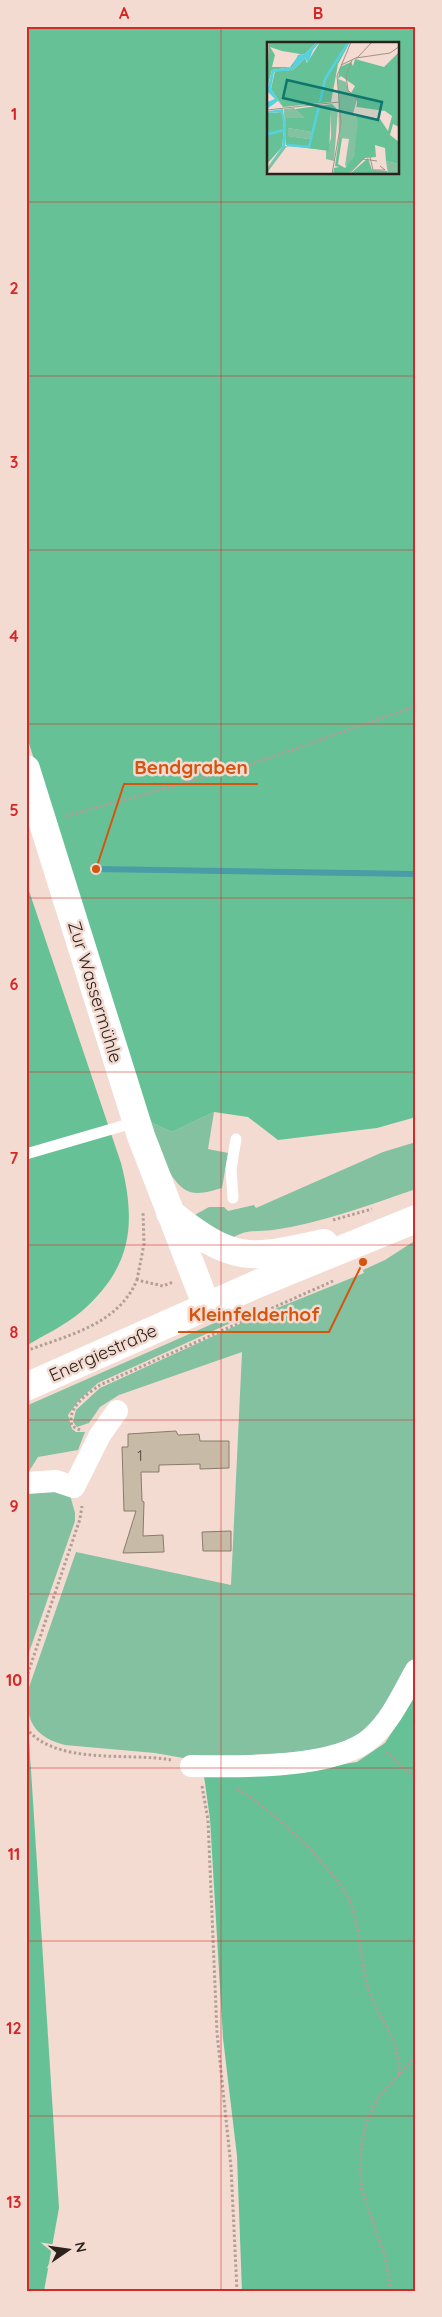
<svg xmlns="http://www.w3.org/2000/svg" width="442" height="2317" viewBox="0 0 442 2317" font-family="Quicksand,sans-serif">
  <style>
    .green { fill: #83c1a1 }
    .forest { fill: #66c296; fill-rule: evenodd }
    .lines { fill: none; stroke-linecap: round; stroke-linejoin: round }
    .stream { stroke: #489da6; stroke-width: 6 }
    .building { fill: #c7baa7; stroke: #887c6a }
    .path { stroke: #b19e96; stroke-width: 3; stroke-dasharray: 2.5 2.5; stroke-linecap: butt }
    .lane { stroke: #fff; stroke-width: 11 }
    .street { stroke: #fff; stroke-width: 22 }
    .secondary { stroke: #fff; stroke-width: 28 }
    .grid { fill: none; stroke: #d62828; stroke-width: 1; stroke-opacity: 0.55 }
    .labels { text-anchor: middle; stroke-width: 5; stroke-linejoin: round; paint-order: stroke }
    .number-label { font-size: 15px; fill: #524840 }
    .street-label { font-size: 18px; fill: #2b221e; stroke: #f3dbd1 }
    .inset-river { fill: none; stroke: #55d2e0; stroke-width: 2.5 }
    .inset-road { fill: none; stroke: #a39189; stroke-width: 1 }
    .view { fill: #0f766e; fill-opacity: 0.15; stroke: #0f766e; stroke-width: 2.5 }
    .inset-edge { fill: none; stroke: #2b221e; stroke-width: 2.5 }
    .leader { fill: none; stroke: #d5540e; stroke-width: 2 }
    .callout-dot { fill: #d5540e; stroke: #f3dbd1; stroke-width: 2 }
    .callout-label { font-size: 19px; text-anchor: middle; font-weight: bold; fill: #d5540e; stroke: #f3dbd1; stroke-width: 5; stroke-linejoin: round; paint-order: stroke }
    .neatline { fill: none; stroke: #d62828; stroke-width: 2 }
    .grid-label { font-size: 16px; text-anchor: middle; font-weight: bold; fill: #d62828 }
  </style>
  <rect width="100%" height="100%" fill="#f3dbd1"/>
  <!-- green -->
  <g class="green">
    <path d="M214 1112 208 1149 228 1153 222 1188C211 1191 194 1197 184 1189 166 1176 156 1141 148 1121L172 1132Z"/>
    <path d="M416 1142V1189C369 1205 321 1223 273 1230 254 1232 240 1229 227 1243L193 1216 209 1207H224L228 1211 254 1205 256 1208 383 1152Z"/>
    <path d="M416 1240V1660L369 1732 330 1750 189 1759 155 1753 65 1745C36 1737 26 1723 27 1693L76 1552 231 1585 242 1352 119 1395 100 1407 89 1423 77 1427 73 1422 76 1410 100 1388 255 1317 364 1273 363 1270 385 1260Z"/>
    <path d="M246 1309 248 1315 98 1383 79 1400 68 1415 72 1429 76 1432H85L78 1450 38 1457 26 1476V1406Z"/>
    <path d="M45 1487 70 1495 75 1513V1521L26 1661V1489Z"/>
  </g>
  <!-- forest -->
  <g class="forest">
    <path d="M26 26H416V1117L377 1128 278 1140 248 1117 214 1112 172 1132 148 1121 26 734ZM268 44H398V174H268Z"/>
    <path d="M26 882 121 1163C137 1225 131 1268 82 1311 66 1325 44 1335 26 1346Z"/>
    <path d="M416 1695V2291H242L237 2156 223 2038 210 1819 203 1769H311L357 1762 385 1743Z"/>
    <path d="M26 1736 29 1739 59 2208 44 2291H26Z"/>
  </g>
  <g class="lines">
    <!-- stream -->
    <path class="stream" d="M96 869 416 874"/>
  </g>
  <!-- building -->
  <g class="building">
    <path d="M176 1431 178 1435 199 1434 200 1441H229V1468L200 1469V1464L159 1465V1472H141L142 1501 144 1502 143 1536 163 1535 164 1552 123 1553 136 1511H124L122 1447H128V1434Z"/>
    <path d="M231 1531V1551H203L202 1532Z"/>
  </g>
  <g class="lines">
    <!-- path -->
    <g class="path">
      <path d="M66 816 249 765 416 706"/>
      <path d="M333 1220 372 1209"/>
      <path d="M137 1280 144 1244 143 1212"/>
      <path d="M26 1351C68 1335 118 1325 137 1280L163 1286 173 1282"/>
      <path d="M80 1430 72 1426C66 1408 87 1394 100 1385L333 1281"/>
      <path d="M26 1679 80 1519 82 1506"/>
      <path d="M26 1728C56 1766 128 1752 172 1760"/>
      <path d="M386 1752 416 1779"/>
      <path d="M202 1786 208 1820 217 2033 231 2167 237 2291"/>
      <path d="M237 1789C268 1805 342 1874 352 1907 362 1936 360 1967 371 1996 383 2025 402 2044 399 2077"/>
      <path d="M391 2291 385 2256 362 2190 360 2171 361 2149 366 2124 377 2099 416 2056"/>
    </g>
    <!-- lane -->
    <g class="lane">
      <path d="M26 1154 136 1122"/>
      <path d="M233 1198 231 1169 236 1139"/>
    </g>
    <!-- street -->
    <g class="street">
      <path d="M26 1483 56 1481 74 1487 100 1435 117 1411"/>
      <path d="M191 1766C238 1767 338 1769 372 1737 392 1719 403 1693 416 1670"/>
    </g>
    <!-- secondary -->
    <g class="secondary">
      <path d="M26 769 141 1136 207 1307"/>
      <path d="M170 1213C233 1263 248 1260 324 1243"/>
      <path d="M26 1387 257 1284 416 1219"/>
    </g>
  </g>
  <!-- grid -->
  <path class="grid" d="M221 26V2291M26 202H416M26 376H416M26 550H416M26 724H416M26 898H416M26 1072H416M26 1245H416M26 1420H416M26 1594H416M26 1768H416M26 1941H416M26 2116H416"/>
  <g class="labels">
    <!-- number labels -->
    <g class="number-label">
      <text x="140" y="1461">1</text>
    </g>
    <!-- street labels -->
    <g class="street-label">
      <text transform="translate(95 992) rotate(73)" y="6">Zur Wassermühle</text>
      <text transform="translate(103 1353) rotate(-24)" y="6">Energiestraße</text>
    </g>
  </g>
  <!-- overview -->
  <g transform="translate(267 42)">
    <rect width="132" height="132" fill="#f3dbd1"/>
    <path d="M71 37 79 40 81 48 90 57 86 72 91 78V95L87 114 81 123 78 124 82 97 72 96ZM27 66 37 76 19 77 20 88 18 104 59 107 60 109 64 96V68H71L67 119 59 117V108L20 104 0 131 1 125 18 102 17 67ZM21 86 44 90 42 97 20 94ZM119 119 132 122V132H121Z" fill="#83c1a1"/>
    <path d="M2 0H50L38 12 31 13 29 19 36 13 25 25 5 28 0 47ZM3 5 15 9 33 12 23 25H5L8 13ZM53 0H83L71 22 64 60 16 65 4 47 8 29 26 28 38 16 40 21ZM132 10V85L126 82 123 93 132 100V122L119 119 118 106 108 103 109 115 98 116 81 132H66L67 126 72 125 68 124 72 96H75L71 122 78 126 87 114 91 79 87 72 113 77 121 89 125 74 118 69 90 65 91 60 84 51 88 44 74 34 71 37 73 25 84 20 86 24 88 17 117 25ZM65 62 71 68H64L62 109 19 103V76H37L28 67ZM21 86 44 90 42 97 21 94ZM0 69 3 71 15 70 17 87 15 105 0 122ZM101 116 105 128 120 129 121 132H83Z" fill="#66c296" fill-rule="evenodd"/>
    <path d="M50 0H53L46 8 41 21 38 16 26 28 7 30 4 47 16 65 11 59 0 67V60L8 57 0 49 5 28 25 25 31 13 38 12ZM16 67 19 88 18 104 0 126 15 105 17 87 14 70 3 71 1 69Z" fill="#55d2e0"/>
    <path class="inset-river" d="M53 60 58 37 81 1M0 89 1 92 18 88M20 103 42 105 52 64"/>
    <path class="inset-road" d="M89 16 123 11 133 4M85 18 79 34 81 48 91 58 90 65M74 23 91 15 105 0M0 68 72 60M103 115 106 128H118L113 124M65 132 74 81 70 34 84 0M82 132 96 117 110 119"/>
    <path class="view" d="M20 38 115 60 111 78 16 56Z"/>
    <rect width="132" height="132" class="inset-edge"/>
  </g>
  <!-- callouts -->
  <path class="leader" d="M96 869L124 784H258M363 1262L329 1332H178"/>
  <g class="callout-dot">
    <circle cx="96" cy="869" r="5"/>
    <circle cx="363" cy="1262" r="5"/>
  </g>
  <g class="callout-label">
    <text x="191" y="774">Bendgraben</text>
    <text x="254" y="1321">Kleinfelderhof</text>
  </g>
  <!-- border -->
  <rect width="442" height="2317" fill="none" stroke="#f3dbd1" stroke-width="55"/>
  <!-- north arrow -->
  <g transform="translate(68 2250) rotate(77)" stroke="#f3dbd1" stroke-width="4" paint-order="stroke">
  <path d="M0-4L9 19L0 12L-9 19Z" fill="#2b221e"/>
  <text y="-8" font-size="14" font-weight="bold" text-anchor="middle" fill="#2b221e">N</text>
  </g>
  <rect x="28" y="28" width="386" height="2262" class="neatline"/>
  <g class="grid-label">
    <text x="124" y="19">A</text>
    <text x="318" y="19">B</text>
    <text x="14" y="120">1</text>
    <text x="14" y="294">2</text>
    <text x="14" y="468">3</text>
    <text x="14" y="642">4</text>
    <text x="14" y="816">5</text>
    <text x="14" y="990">6</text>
    <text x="14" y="1164">7</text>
    <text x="14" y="1338">8</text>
    <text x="14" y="1512">9</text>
    <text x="14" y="1686">10</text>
    <text x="14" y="1860">11</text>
    <text x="14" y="2034">12</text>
    <text x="14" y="2208">13</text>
  </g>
</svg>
